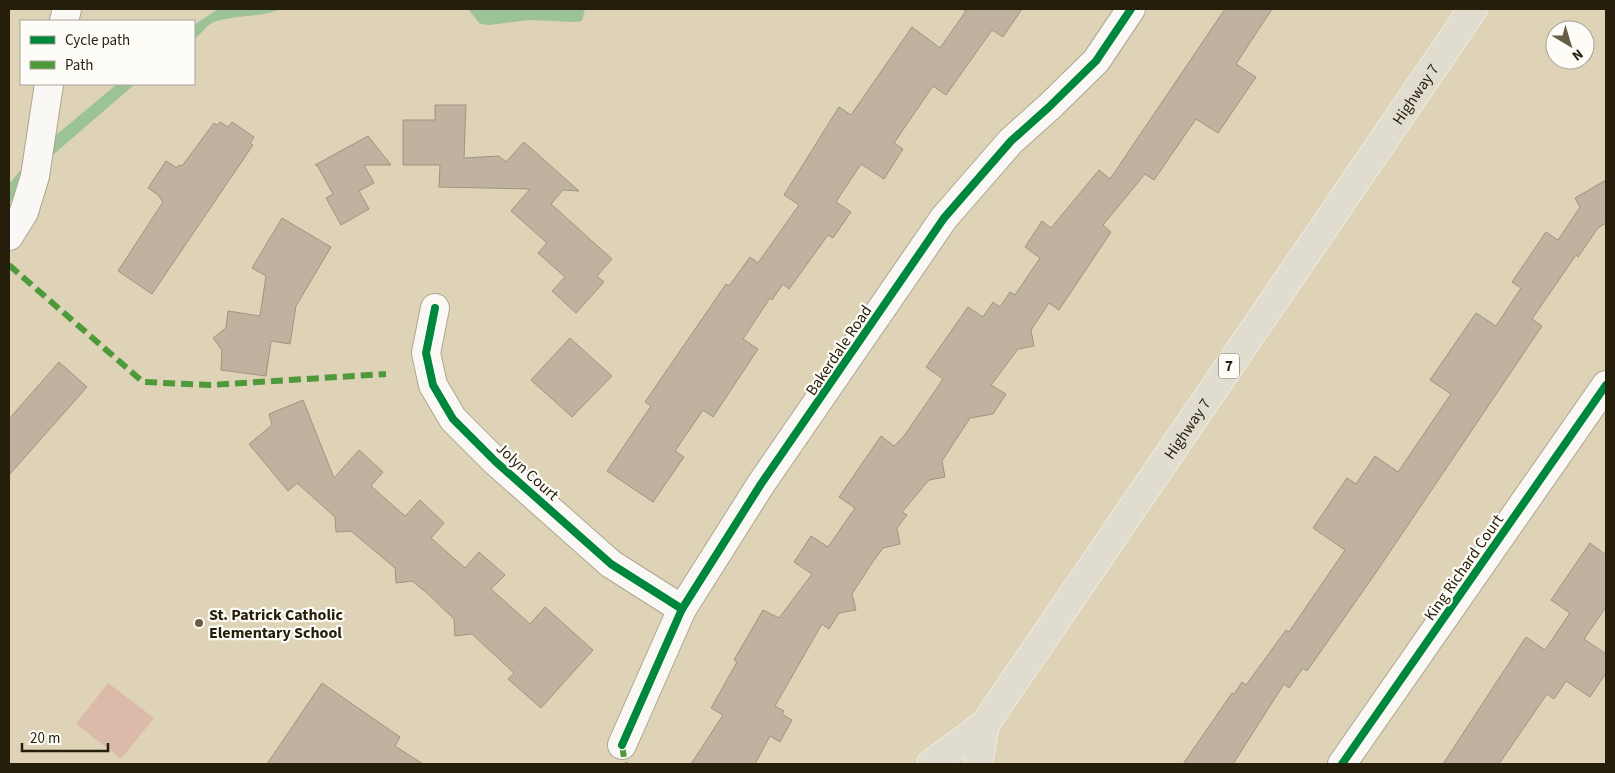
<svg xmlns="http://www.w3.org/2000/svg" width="1615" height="773" viewBox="0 0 1615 773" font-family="'Source Sans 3',sans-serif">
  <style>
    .green { fill: #dcbaa9 }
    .water { fill: #9cc297 }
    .building { fill: #bfb39f; stroke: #9f9480 }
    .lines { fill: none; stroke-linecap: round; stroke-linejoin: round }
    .minor-casing { stroke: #aea690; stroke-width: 30 }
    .primary-casing { stroke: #f0ebdf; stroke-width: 30 }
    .minor { stroke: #faf8f4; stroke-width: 28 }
    .primary { stroke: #e0dcd0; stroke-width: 28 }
    .quiet { stroke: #4e9a3b; stroke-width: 6; stroke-dasharray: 12 6; stroke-linecap: butt }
    .cycleway-casing { stroke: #fefcf7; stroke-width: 11 }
    .cycleway { stroke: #00873e; stroke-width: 8 }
    .poi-dot { fill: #665d47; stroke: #fefcf7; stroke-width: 2 }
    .labels { text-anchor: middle; stroke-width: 4.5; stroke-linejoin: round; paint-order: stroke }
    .shield { fill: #fefcf7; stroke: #666152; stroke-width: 1 }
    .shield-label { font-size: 15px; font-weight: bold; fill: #251e0b }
    .street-label { font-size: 16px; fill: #251e0b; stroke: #fefcf7 }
    .poi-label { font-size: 16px; font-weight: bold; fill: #251e0b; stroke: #fefcf7; text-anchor: start }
  </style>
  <rect width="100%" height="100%" fill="#ded3b7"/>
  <!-- green -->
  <path class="green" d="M108 683 154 718 121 759 76 724Z"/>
  <!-- water -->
  <g class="water">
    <path d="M218 9H279C266 17 232 15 214 22 207 24 201 35 194 39V25Z"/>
    <path d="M468 9H585L582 21 576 22 528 20 490 25 480 24Z"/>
    <path d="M117 84H135L47 160 9 203V184L37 151Z"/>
  </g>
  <!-- building -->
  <g class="building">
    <path d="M962 9H1022L1003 37 992 30 946 95 933 86 894 143 903 149 884 179 861 164 836 202 851 212 833 238 828 235 789 289 783 284 772 300 770 298 743 339 758 349 713 417 703 410 675 451 684 457 653 502 607 471 651 406 645 402 726 284 729 286 750 257 758 263 799 205 784 195 839 107 851 115 912 27 940 48 966 11Z"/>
    <path d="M1225 9H1272L1236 64 1256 77 1218 133 1196 119 1154 180 1145 174 1103 225 1111 232 1059 310 1049 303 1031 330 1034 346 1018 349 991 385 1006 394 993 414 970 418 942 461 945 477 929 480 902 512 907 515 897 528 900 544 883 548 872 563 852 594 856 610 839 613 829 629 822 624 775 706 784 711 782 714 792 720 780 742 770 736 755 764H691L723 715 711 708 737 662 734 660 763 610 779 618 812 574 794 562 811 536 828 547 855 508 839 497 881 436 894 446 904 436 943 379 926 367 968 307 983 317 993 302 1000 307 1010 292 1015 295 1040 258 1025 247 1042 221 1051 228 1099 170 1110 179Z"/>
    <path d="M435 105H466L464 158 499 156 506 162 524 142 579 191 563 190 551 204 612 259 597 276 604 282 576 313 552 291 565 277 538 253 547 243 511 211 530 189 439 187 440 165H403V120H435Z"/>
    <path d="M220 122 228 127 232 122 254 137 250 143 253 145 152 294 118 271 163 202 158 195 148 188 166 161 177 168 179 165 182 166 214 123 217 125Z"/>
    <path d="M368 136 391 165H364L374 183 359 191 369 209 341 225 326 198 333 194 317 165H315Z"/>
    <path d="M1606 180V223L1598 228 1578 257 1576 255 1532 319 1542 326 1377 571 1307 671 1303 668 1289 688 1284 684 1233 764H1183L1232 693 1234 694 1242 682 1246 685 1286 630 1289 632 1345 550 1313 528 1347 478 1356 484 1375 456 1398 472 1451 394 1430 380 1476 313 1496 326 1521 288 1512 282 1546 232 1558 240 1580 207 1575 198Z"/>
    <path d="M282 218 331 247 296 306 290 344 271 341 266 376 221 370 222 350 213 338 226 328 228 311 260 316 266 276 252 268Z"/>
    <path d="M570 338 612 376 572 417 531 380Z"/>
    <path d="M59 362 87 387 9 475V419Z"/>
    <path d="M303 400 334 478 359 450 383 472 371 486 405 516 420 500 444 523 431 538 465 568 479 552 505 575 491 589 530 624 545 607 593 650 541 708 508 679 514 673 472 634 455 636 454 619 428 594 412 581 396 583 395 568 351 531 336 532 335 517 297 483 288 491 249 444 272 425 269 414Z"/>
    <path d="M1590 543 1606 555V607L1584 639 1606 654V673L1590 697 1566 681 1554 699 1547 694 1499 764H1443L1526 637 1545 650 1570 613 1551 600Z"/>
    <path d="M322 683 400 737 395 746 423 764H267Z"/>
  </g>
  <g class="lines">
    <!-- minor casing -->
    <g class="minor-casing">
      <g id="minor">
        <path d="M64 21 67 9"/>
        <path d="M9 236 24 212 35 176 49 84"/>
        <path d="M435 308 426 353 433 385 453 419 496 462 611 564 682 609"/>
        <path d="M622 745 682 609 761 484 944 218 1011 141 1049 107 1096 61 1131 9"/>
        <path d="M1342 764 1606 385"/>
      </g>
    </g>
    <!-- primary casing -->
    <g class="primary-casing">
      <g id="primary">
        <path id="s1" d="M931 764 985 724 1473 9"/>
        <path d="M978 764 985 724"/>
      </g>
    </g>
    <!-- minor -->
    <use href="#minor" class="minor"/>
    <!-- primary -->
    <use href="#primary" class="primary"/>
    <!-- quiet -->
    <g class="quiet">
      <path d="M9 265 143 382 211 385 386 374"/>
      <path d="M622 745 625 764"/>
    </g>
    <!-- cycleway casing -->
    <g class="cycleway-casing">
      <g id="cycleway">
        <path d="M435 308 426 353 433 385 453 419 496 462 611 564 682 609"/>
        <path d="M622 745 682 609 761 484 944 218 1011 141 1049 107 1096 61 1131 9"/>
        <path d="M1342 764 1606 385"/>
      </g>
    </g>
    <!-- cycleway -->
    <use href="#cycleway" class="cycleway"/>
  </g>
  <!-- markers -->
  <circle class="poi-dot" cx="199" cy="623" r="5"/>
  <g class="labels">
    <!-- shield labels -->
    <rect class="shield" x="1219" y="353.5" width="20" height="25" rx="4"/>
    <g class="shield-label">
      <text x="1229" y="371">7</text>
    </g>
    <!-- street labels -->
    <g class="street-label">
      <text dy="6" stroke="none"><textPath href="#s1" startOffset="830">Highway 7</textPath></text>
      <text transform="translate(838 350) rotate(-56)" y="6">Bakerdale Road</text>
      <text dy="6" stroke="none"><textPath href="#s1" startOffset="425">Highway 7</textPath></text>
      <text transform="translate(528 471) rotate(42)" y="6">Jolyn Court</text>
      <text transform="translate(1463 567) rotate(-55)" y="6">King Richard Court</text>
    </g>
    <!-- poi labels -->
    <g class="poi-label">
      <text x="209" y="620">St. Patrick Catholic<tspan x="209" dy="18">Elementary School</tspan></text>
    </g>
  </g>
  <!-- border -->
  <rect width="1615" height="773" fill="none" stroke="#251e0b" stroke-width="20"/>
  <!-- legend -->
  <rect x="20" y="20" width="175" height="65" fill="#fefcf7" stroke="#a7a399"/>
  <rect x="30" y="36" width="25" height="8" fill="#00873e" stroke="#a7a399"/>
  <text x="65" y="45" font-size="15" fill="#251e0b">Cycle path</text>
  <rect x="30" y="61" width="25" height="8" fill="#4e9a3b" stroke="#a7a399"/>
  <text x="65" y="70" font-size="15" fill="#251e0b">Path</text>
  <!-- north arrow -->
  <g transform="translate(1570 45) rotate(142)"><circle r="24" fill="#fefcf7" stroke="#a7a399"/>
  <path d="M0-4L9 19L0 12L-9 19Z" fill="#665d47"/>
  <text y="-8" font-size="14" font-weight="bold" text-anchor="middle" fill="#251e0b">N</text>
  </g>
  <!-- scale -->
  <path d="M22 743v8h86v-8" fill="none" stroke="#251e0b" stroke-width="2.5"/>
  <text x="30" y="743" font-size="15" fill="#251e0b" stroke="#fefcf7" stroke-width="4" paint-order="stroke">20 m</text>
</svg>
